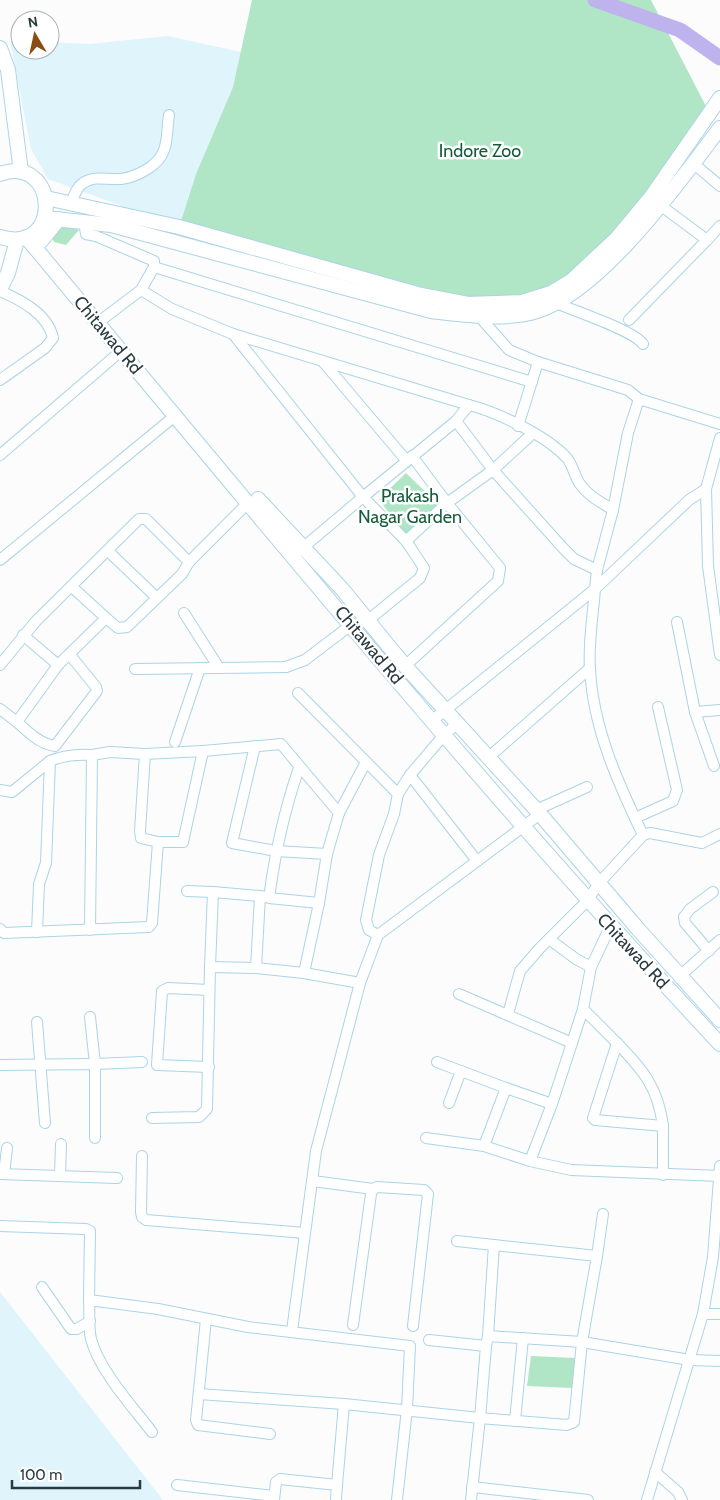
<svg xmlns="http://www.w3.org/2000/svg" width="720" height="1500" viewBox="0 0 720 1500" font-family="Cabin,sans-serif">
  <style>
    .built { fill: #e0f4fc }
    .green { fill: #b0e6c6 }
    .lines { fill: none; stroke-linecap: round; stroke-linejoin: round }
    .river { stroke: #beb3ec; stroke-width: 15 }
    .minor-casing { stroke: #abd4e6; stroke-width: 12 }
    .major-casing { stroke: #abd4e6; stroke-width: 16 }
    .minor { stroke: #fff; stroke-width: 10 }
    .major { stroke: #fff; stroke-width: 14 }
    .labels { text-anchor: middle; stroke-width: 5; stroke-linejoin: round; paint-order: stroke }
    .park-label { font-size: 18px; fill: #165c3b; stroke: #fff }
    .street-label { font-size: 18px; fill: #2a3a41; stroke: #fff }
  </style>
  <rect width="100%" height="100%" fill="#fcfcfc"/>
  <!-- built -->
  <g class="built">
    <path d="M168 36 241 52 233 87 196 174 179 227 48 179 31 149 10 41H20V50H50V42L89 44Z"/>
    <path d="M0 1292 163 1500H0Z"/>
  </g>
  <!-- green -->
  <g class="green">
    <path d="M252 0H651L710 114 651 197 551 293 468 304 179 227 196 174 233 87Z"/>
    <path d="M61 223 79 230 66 245 54 242 48 229Z"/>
    <path d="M406 473 441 507 406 538 379 499Z"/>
    <path d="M531 1356 575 1358 572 1388 527 1386Z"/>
  </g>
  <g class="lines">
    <!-- river -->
    <path class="river" d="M595 0 680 30 720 58"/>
    <!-- minor casing -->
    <g class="minor-casing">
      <g id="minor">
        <path d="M693 163 720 186"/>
        <path d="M71 203C74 196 76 188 83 183 95 175 107 180 121 179 136 177 159 166 164 150 168 140 167 126 169 115"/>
        <path d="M660 205 707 240 720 226"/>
        <path d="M84 222 86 234 96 236 154 261V267L141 290"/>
        <path d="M154 267 532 382"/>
        <path d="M0 291C21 300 48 314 53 338L45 348 0 380"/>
        <path d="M556 303C574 311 633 330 643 344"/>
        <path d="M477 314 509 350 538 362 628 390 639 399"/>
        <path d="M104 318 141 290 172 309 233 334 469 405"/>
        <path d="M629 320 707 240"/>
        <path d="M233 334 363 497 456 421 469 405C497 412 545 435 566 457 573 464 574 476 580 484 588 496 601 502 613 510L628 433 639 399 720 424"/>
        <path d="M324 363 406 460"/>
        <path d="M456 421 493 470 563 548 574 559 597 570"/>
        <path d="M518 426 538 362"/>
        <path d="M0 455 121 351"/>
        <path d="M406 541 447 503 412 456"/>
        <path d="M108 551 156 597"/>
        <path d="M299 551 363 497 406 541 424 568 420 578 367 621"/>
        <path d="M0 560 176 415"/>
        <path d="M189 562 249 502"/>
        <path d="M72 587 106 618"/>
        <path d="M184 613 219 668"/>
        <path d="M677 622 695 712 720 710"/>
        <path d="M23 635 58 665"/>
        <path d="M720 655 708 566 706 489 720 438"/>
        <path d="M0 665 36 621 139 519H146L189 562 182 574 127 627 118 628 106 618 58 665 17 722 0 709"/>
        <path d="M405 666 498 581 500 568 447 503 493 470 532 434"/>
        <path d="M135 669 286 667 305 660 351 625"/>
        <path d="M298 693 398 794"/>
        <path d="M695 712 714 766"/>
        <path d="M433 720 595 589 597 570 613 510"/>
        <path d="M17 722C28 732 40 744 55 746L97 691 96 687 70 655"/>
        <path d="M175 742 200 668"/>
        <path d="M255 746 232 843 276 851 327 854 319 903 304 973 360 983"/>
        <path d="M203 751 183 842H158L141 838 140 831 145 754Z"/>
        <path d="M203 751 281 744 339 813 366 762"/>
        <path d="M92 755 110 752 145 754"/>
        <path d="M489 757 590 668"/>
        <path d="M299 768C284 811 275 853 269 898L319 903"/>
        <path d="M410 775 477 861"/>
        <path d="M0 790 12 792 50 761"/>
        <path d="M536 810 587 787"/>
        <path d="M635 818 673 801 677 790 658 707"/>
        <path d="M643 835C618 783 593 728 590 669 588 643 593 615 595 589L689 500 706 489"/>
        <path d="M327 854 339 813"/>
        <path d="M187 891 213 892"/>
        <path d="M266 897 260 896 256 968 304 973"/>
        <path d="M0 929 4 933 149 927 152 923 158 842"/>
        <path d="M37 932 39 884 46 863 50 761C64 755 76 754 92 755L90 930"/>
        <path d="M378 935 369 930 366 920 379 855 394 814 398 794 410 775 444 735 458 723"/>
        <path d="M549 939 576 959 591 967 610 927"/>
        <path d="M709 951 685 923 684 917 690 909 713 892"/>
        <path d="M591 967 583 1009 617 1043 593 1118 595 1120 663 1126V1175"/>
        <path d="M256 968 210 967 213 892 260 896"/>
        <path d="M681 975 720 940"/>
        <path d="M209 990 168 988 162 991 157 1065 209 1067"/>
        <path d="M459 994 572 1043 552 1104 506 1088 484 1146"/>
        <path d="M508 1014 520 971 540 948 587 901 599 883 643 835 650 833 702 843 720 834"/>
        <path d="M90 1017 95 1064 142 1062"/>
        <path d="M37 1022 45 1123"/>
        <path d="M572 1043 583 1009"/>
        <path d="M617 1043C643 1070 658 1087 663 1126"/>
        <path d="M437 1062 506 1088"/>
        <path d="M0 1065 95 1064V1138"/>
        <path d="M449 1103 461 1071"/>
        <path d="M152 1118 199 1117 207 1109 210 967"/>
        <path d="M426 1138 484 1146 530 1161 571 1170 720 1176"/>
        <path d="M142 1156 141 1212 142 1217 146 1220 305 1233"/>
        <path d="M530 1161 552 1104"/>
        <path d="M0 1174 117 1178"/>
        <path d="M4 1174 7 1148"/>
        <path d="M60 1176 61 1144"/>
        <path d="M313 1181 373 1189"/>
        <path d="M0 1226 86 1229 90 1231 89 1300"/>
        <path d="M457 1241 494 1245 488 1336"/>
        <path d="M597 1256 603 1214"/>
        <path d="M42 1287 71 1329H77L90 1321"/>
        <path d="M703 1314H720"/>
        <path d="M206 1319 196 1420 198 1425 270 1434"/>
        <path d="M353 1325 371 1194 373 1189 377 1187 424 1190 428 1194 413 1326"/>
        <path d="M292 1331 316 1151 360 983 378 935 540 814"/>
        <path d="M429 1340 486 1346 488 1336 582 1342 690 1360 720 1361"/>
        <path d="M199 1394 344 1404 480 1418 486 1346"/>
        <path d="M515 1421 523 1338"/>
        <path d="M152 1432C132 1406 99 1370 91 1339 88 1327 90 1312 89 1300L158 1309 248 1327 410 1346 407 1409 397 1500"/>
        <path d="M655 1472 678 1492 682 1500"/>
        <path d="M177 1485 274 1496"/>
        <path d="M337 1485 344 1404"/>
        <path d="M472 1487 588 1500"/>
        <path d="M274 1500 276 1482 280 1479 337 1485 336 1500"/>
        <path d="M471 1500 480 1418 567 1425 574 1422 582 1342 597 1256 494 1245"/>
        <path d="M647 1500 703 1314 713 1257 720 1166"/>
      </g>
    </g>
    <!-- major casing -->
    <g class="major-casing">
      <g id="major">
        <path d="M0 48 8 70 21 172"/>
        <path d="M0 174C58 153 64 256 0 237"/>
        <path d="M46 198 179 227 421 295 468 304 522 302 551 293 571 281 617 238 651 197 720 98"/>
        <path d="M45 218 111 225 431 311C465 315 504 321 537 311 602 291 679 182 720 128"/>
        <path d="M26 237C253 509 478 785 720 1044"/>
        <path d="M41 241 59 219"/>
        <path d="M0 289 8 273 17 240"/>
        <path d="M258 499 342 589 405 666 540 814 638 929 720 1020"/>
      </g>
    </g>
    <!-- minor -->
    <use href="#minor" class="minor"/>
    <!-- major -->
    <use href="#major" class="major"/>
  </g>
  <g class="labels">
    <!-- park labels -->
    <g class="park-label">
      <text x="480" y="157">Indore Zoo</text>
      <text x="410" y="502">Prakash<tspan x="410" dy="21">Nagar Garden</tspan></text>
    </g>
    <!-- street labels -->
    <g class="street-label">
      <text transform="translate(108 335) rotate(50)" y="6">Chitawad Rd</text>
      <text transform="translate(369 645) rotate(50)" y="6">Chitawad Rd</text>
      <text transform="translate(633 951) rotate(47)" y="6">Chitawad Rd</text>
    </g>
  </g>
  <!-- north arrow -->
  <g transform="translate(35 35) rotate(351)"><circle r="24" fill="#ffffff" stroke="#aab0b3"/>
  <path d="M0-4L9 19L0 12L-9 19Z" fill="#8b4c12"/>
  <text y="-8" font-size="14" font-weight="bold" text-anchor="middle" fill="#2a3a41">N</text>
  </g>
  <!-- scale -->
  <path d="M12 1480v8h128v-8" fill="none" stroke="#2a3a41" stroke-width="2.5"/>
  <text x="20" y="1480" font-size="15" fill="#2a3a41" stroke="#ffffff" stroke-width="4" paint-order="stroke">100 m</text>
</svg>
